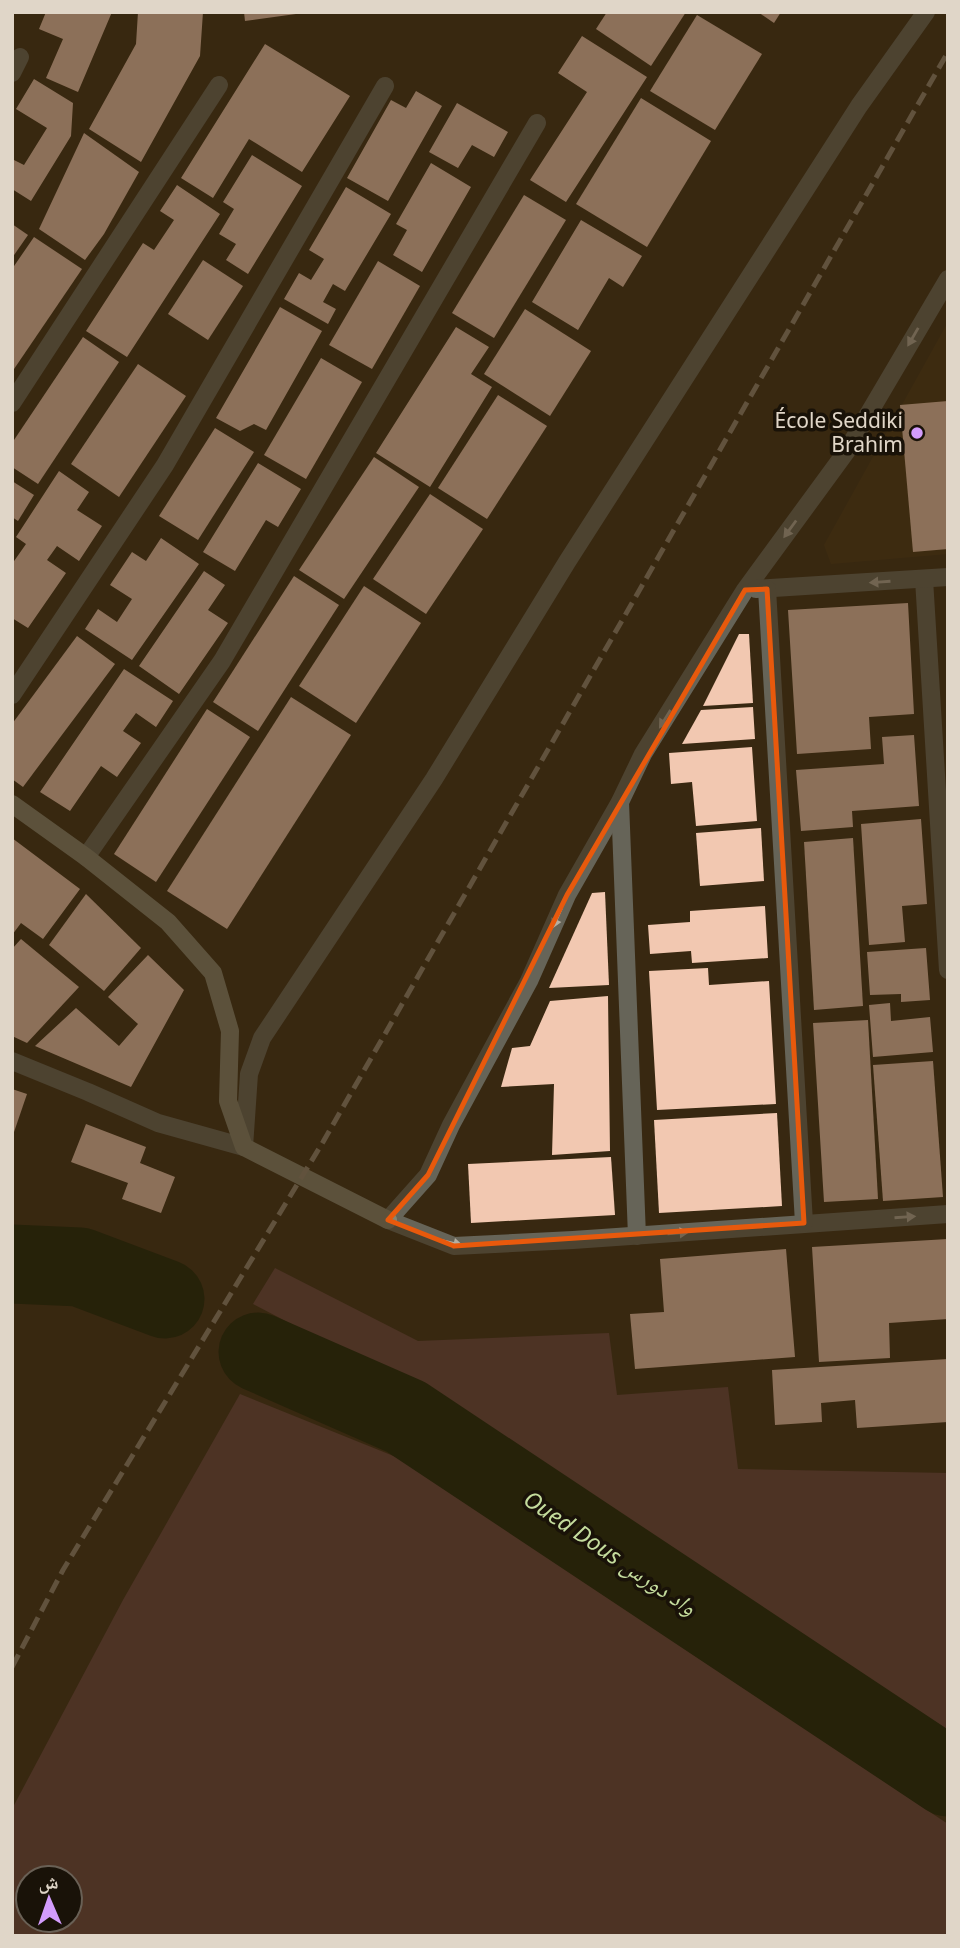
<svg xmlns="http://www.w3.org/2000/svg" width="960" height="1948" viewBox="0 0 960 1948" font-family="'Noto Sans','Noto Naskh Arabic',sans-serif">
  <style>
    .built { fill: #443011 }
    .green { fill: #66403d; fill-rule: evenodd }
    .lines { fill: none; stroke-linecap: round; stroke-linejoin: round }
    .river { stroke: #111b00; stroke-width: 79 }
    .building { fill: #f2c8b1 }
    .lane { stroke: #666458; stroke-width: 18 }
    .street { stroke: #666458; stroke-width: 18 }
    .secondary { stroke: #878470; stroke-width: 18 }
    .rail { stroke: #928573; stroke-width: 5; stroke-dasharray: 14 7; stroke-linecap: butt }
    .oneway { fill: #b5aea1 }
    .marked { fill: none; stroke: #e8590c; stroke-width: 5; stroke-linejoin: round }
    .poi-dot { fill: #d39cfc; stroke: #191208; stroke-width: 2.5 }
    .labels { text-anchor: middle; stroke-width: 7; stroke-linejoin: round; paint-order: stroke }
    .poi-label { font-size: 21px; fill: #e0d6c8; stroke: #191208; text-anchor: end }
    .water-label { font-size: 23px; font-style: italic; fill: #c4dc9d; stroke: #191208 }
  </style>
  <rect width="100%" height="100%" fill="#382811"/>
  <!-- built -->
  <path class="built" d="M948 322V554L831 564 824 545Z"/>
  <!-- green -->
  <g class="green">
    <path d="M275 1268 418 1341 609 1333 617 1395 728 1387 738 1469 948 1473V1730L427 1395 253 1304Z"/>
    <path d="M240 1394 396 1457 948 1824V1936H12V1809L123 1600ZM28 1878H70V1920H28Z"/>
  </g>
  <g class="lines">
    <!-- river -->
    <g class="river">
      <path d="M12 1264 80 1267 165 1299"/>
      <path d="M258 1352 406 1417 948 1777"/>
    </g>
  </g>
  <!-- building -->
  <g class="building">
    <path d="M46 12H112L78 92 46 78 63 39 39 29Z"/>
    <path d="M138 12H203L200 56 141 162 89 129 136 44Z"/>
    <path d="M244 12H296V14L245 21Z"/>
    <path d="M607 12H686L651 66 596 29Z"/>
    <path d="M758 12H781L774 23Z"/>
    <path d="M697 15 762 54 715 130 650 91Z"/>
    <path d="M582 36 647 77 566 202 530 180 587 92 558 73Z"/>
    <path d="M265 44 350 96 302 172 249 139 213 198 181 178Z"/>
    <path d="M34 79 73 103 71 136 31 201 12 189V159L24 165 47 128 16 109Z"/>
    <path d="M416 91 442 106 388 201 347 178 391 100 406 108Z"/>
    <path d="M641 98 711 141 647 247 576 204Z"/>
    <path d="M457 103 508 132 494 157 472 145 458 168 429 152Z"/>
    <path d="M84 133 139 172 104 234 85 260 39 229Z"/>
    <path d="M252 155 302 186 248 274 226 260 236 244 219 234 234 209 223 202Z"/>
    <path d="M431 163 471 187 422 272 393 255 407 230 396 224Z"/>
    <path d="M177 185 220 214 127 357 86 331 143 243 154 250 174 220 160 211Z"/>
    <path d="M346 187 391 214 345 291 333 284 323 302 336 309 328 324 284 299 299 273 311 280 324 259 309 250Z"/>
    <path d="M524 195 566 220 494 338 452 313Z"/>
    <path d="M581 220 642 256 623 287 609 278 578 330 532 302Z"/>
    <path d="M12 224 28 235 12 258Z"/>
    <path d="M34 237 82 269 12 372V269Z"/>
    <path d="M203 260 243 286 208 340 168 314Z"/>
    <path d="M378 261 420 286 372 369 329 345Z"/>
    <path d="M280 307 322 331 266 430 254 424 240 431 216 418Z"/>
    <path d="M525 309 591 351 550 416 484 374Z"/>
    <path d="M456 327 489 347 471 374 492 387 430 487 376 453Z"/>
    <path d="M83 337 119 362 38 484 12 467V443Z"/>
    <path d="M321 358 362 382 306 479 264 455Z"/>
    <path d="M138 364 186 396 119 497 71 464Z"/>
    <path d="M498 395 547 426 487 519 438 488Z"/>
    <path d="M948 401V549L913 552 900 405Z"/>
    <path d="M215 428 254 452 198 540 159 516Z"/>
    <path d="M374 457 419 487 344 599 299 570Z"/>
    <path d="M258 463 301 489 278 527 266 520 235 571 203 552Z"/>
    <path d="M59 471 89 492 77 510 102 526 79 561 57 546 47 560 66 573 28 628 12 618V564L26 544 16 537Z"/>
    <path d="M12 481 34 495 18 521 12 517Z"/>
    <path d="M430 494 483 529 426 614 373 579Z"/>
    <path d="M161 538 199 564 132 660 85 629 98 609 117 622 132 599 110 585 132 552 146 561Z"/>
    <path d="M204 571 225 585 208 610 228 623 179 694 139 666Z"/>
    <path d="M294 576 339 605 258 731 213 702Z"/>
    <path d="M364 586 421 623 356 723 299 686Z"/>
    <path d="M908 603 914 714 869 717 871 749 797 754 788 610Z"/>
    <path d="M739 634H749L753 703 703 706Z"/>
    <path d="M77 636 115 664 23 787 12 779V724Z"/>
    <path d="M124 669 173 701 156 727 136 713 123 731 141 743 117 777 101 766 70 811 40 792Z"/>
    <path d="M291 697 351 735 227 929 167 891Z"/>
    <path d="M753 707 755 739 682 744 701 710Z"/>
    <path d="M207 709 250 737 156 882 114 854Z"/>
    <path d="M914 735 919 806 852 811 853 827 801 831 796 770 884 764 882 737Z"/>
    <path d="M752 747 757 821 696 826 692 782 671 784 669 753Z"/>
    <path d="M921 819 927 904 902 906 905 942 869 945 861 824Z"/>
    <path d="M761 828 764 881 700 886 696 833Z"/>
    <path d="M12 838 80 889 43 939 21 923 12 935Z"/>
    <path d="M853 838 863 1006 814 1010 804 842Z"/>
    <path d="M605 892 609 985 549 988 592 893Z"/>
    <path d="M86 894 141 948 104 991 49 945Z"/>
    <path d="M765 906 768 958 692 963 691 951 650 954 648 925 690 922V911Z"/>
    <path d="M21 939 79 987 27 1043 12 1036V949Z"/>
    <path d="M926 948 930 1000 901 1002V994L870 995 867 952Z"/>
    <path d="M148 955 184 990 131 1087 35 1046 76 1008 119 1046 138 1024 108 997Z"/>
    <path d="M708 968 709 985 769 981 776 1104 657 1110 649 971Z"/>
    <path d="M608 996 610 1151 552 1155 554 1084 501 1087 512 1048 530 1046 550 1001Z"/>
    <path d="M890 1003 891 1021 930 1017 933 1052 873 1057 869 1005Z"/>
    <path d="M868 1020 878 1199 824 1202 813 1023Z"/>
    <path d="M933 1061 943 1197 883 1201 873 1065Z"/>
    <path d="M12 1089 27 1094 13 1135H12Z"/>
    <path d="M777 1113 782 1206 659 1213 654 1120Z"/>
    <path d="M86 1124 146 1147 140 1163 175 1177 161 1213 122 1199 128 1183 71 1162Z"/>
    <path d="M611 1157 615 1215 471 1223 468 1164Z"/>
    <path d="M948 1239V1319L889 1323 890 1358 819 1362 812 1247Z"/>
    <path d="M786 1249 795 1357 635 1369 630 1314 664 1312 660 1259Z"/>
    <path d="M948 1359V1422L857 1428 855 1400 821 1403 822 1422 775 1425 772 1370Z"/>
  </g>
  <g class="lines">
    <!-- lane -->
    <g class="lane">
      <path d="M12 73 20 57"/>
      <path d="M12 403 219 85"/>
      <path d="M12 695 165 465 385 86"/>
      <path d="M86 857 222 661 537 123"/>
      <path d="M12 1061 88 1092 158 1123 244 1147"/>
    </g>
    <!-- street -->
    <g class="street">
      <path d="M948 279 846 452 745 590 643 754 620 802 567 895 529 981 451 1125 428 1175 388 1220 454 1246 573 1240 948 1214"/>
      <path d="M924 579 948 970"/>
      <path d="M756 589 948 577"/>
      <path d="M767 589 804 1223"/>
      <path d="M620 802 637 1236"/>
      <path d="M244 1147 249 1074 262 1038 434 779 567 562 859 106 926 12"/>
    </g>
    <!-- secondary -->
    <path class="secondary" d="M12 804 86 857 168 922 213 973 230 1031 228 1101 244 1147 388 1220"/>
    <!-- rail -->
    <path class="rail" d="M12 1667 63 1570 323 1142 948 52"/>
  </g>
  <!-- one-way arrows -->
  <defs><path id="oneway-solid" d="M-6-.8H1V-3.2L6.5 0L1 3.2V.8H-6Z" transform="scale(1.75)"/></defs>
  <g class="oneway">
    <use href="#oneway-solid" transform="translate(913 337) rotate(120)"/>
    <use href="#oneway-solid" transform="translate(790 529) rotate(126)"/>
    <use href="#oneway-solid" transform="translate(880 582) rotate(176)"/>
    <use href="#oneway-solid" transform="translate(665 719) rotate(122)"/>
    <use href="#oneway-solid" transform="translate(557 918) rotate(114)"/>
    <use href="#oneway-solid" transform="translate(905 1217) rotate(-4)"/>
    <use href="#oneway-solid" transform="translate(678 1233) rotate(-4)"/>
    <use href="#oneway-solid" transform="translate(452 1243) rotate(13)"/>
  </g>
  <!-- marked area -->
  <path d="M0 0H960V1948H0ZM767 589 804 1223 454 1246 388 1220 428 1175 567 895 745 590Z" fill="#382811" fill-opacity=".55" fill-rule="evenodd"/>
  <path class="marked" d="M767 589 804 1223 454 1246 388 1220 428 1175 567 895 745 590Z"/>
  <!-- markers -->
  <circle class="poi-dot" cx="917" cy="433" r="7"/>
  <g class="labels">
    <!-- poi labels -->
    <g class="poi-label">
      <text x="903" y="428">École Seddiki<tspan x="903" dy="24">Brahim</tspan></text>
    </g>
    <!-- water labels -->
    <g class="water-label">
      <text transform="translate(610 1553) rotate(34)" y="8">Oued Dous واد دورس</text>
    </g>
  </g>
  <!-- border -->
  <rect width="960" height="1948" fill="none" stroke="#e0d6c8" stroke-width="28"/>
  <!-- north arrow -->
  <g transform="translate(49 1899) rotate(358)"><circle r="33" fill="#191208" stroke="#696055" stroke-width="2"/>
  <path d="M0-5L12 26L0 18L-12 26Z" fill="#d39cfc"/>
  <text y="-10" font-size="19" font-weight="bold" text-anchor="middle" fill="#e0d6c8">ش</text>
  </g>
</svg>
